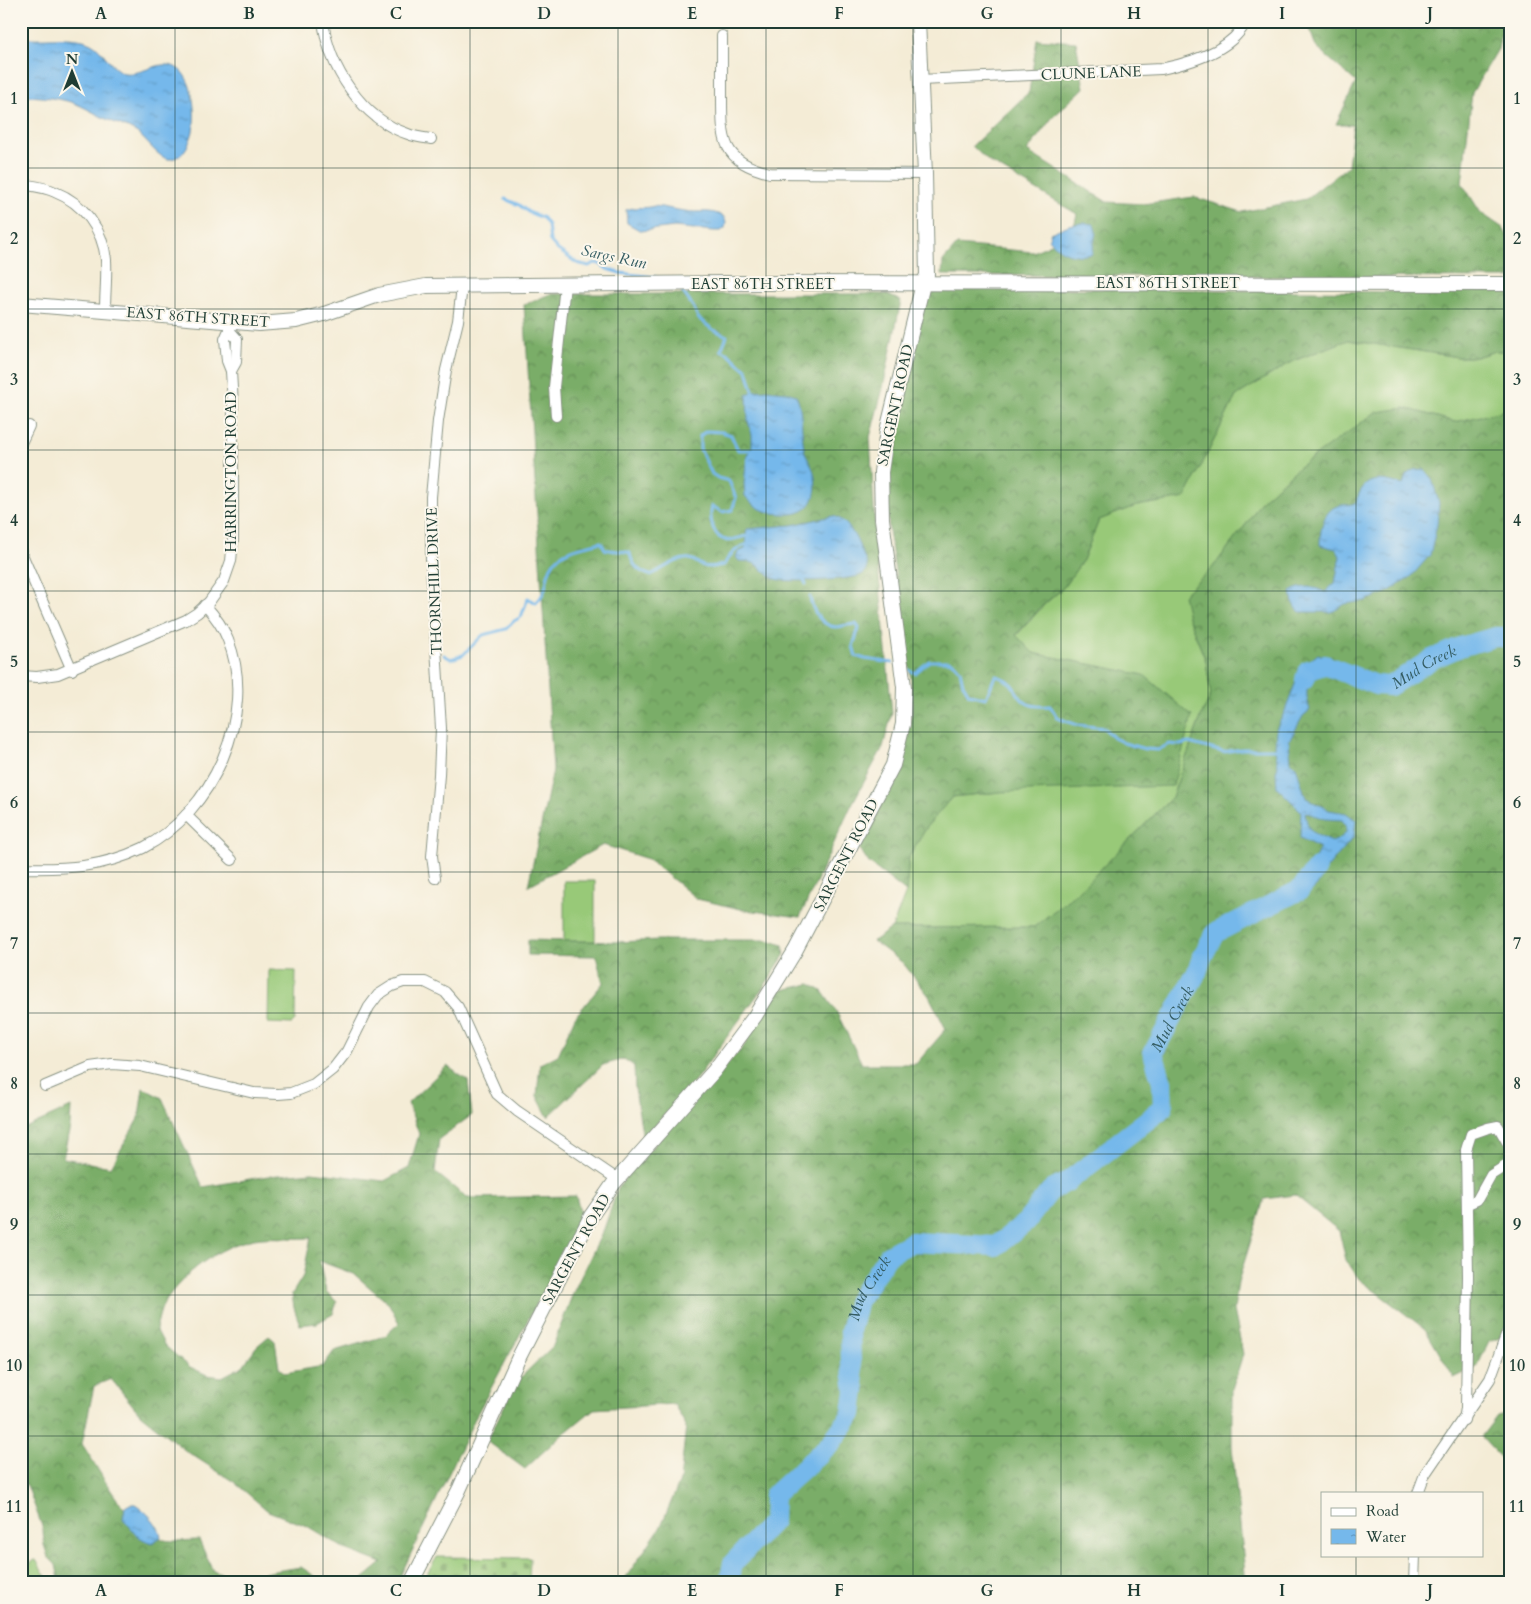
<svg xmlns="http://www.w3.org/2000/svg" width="1531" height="1604" viewBox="0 0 1531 1604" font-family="Cardo,serif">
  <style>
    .grass { fill: #98c978; stroke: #5c8356 }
    .forest { fill: url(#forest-crowns); stroke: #4c754e; fill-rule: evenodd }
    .cemetery { fill: url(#cemetery-stones); stroke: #5c8356 }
    .water { fill: url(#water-ripples); stroke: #4a7a90; fill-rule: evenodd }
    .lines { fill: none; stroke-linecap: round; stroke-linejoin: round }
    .stream { stroke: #75b8eb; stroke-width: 3 }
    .river { stroke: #75b8eb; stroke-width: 20 }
    .street-casing { stroke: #8a9485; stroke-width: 12 }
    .secondary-casing { stroke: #8a9485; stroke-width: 16 }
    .street { stroke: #fff; stroke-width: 10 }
    .secondary { stroke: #fff; stroke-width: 14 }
    .grid { fill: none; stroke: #1f3d34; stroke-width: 1; stroke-opacity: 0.55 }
    .labels { text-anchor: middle; stroke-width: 4; stroke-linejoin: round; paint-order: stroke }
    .street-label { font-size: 15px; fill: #1f3d34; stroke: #fbf7ec }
    .water-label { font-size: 16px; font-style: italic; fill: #345c62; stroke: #fbf7ec }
    .neatline { fill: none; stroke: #1f3d34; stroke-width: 2 }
    .grid-label { font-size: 16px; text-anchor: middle; font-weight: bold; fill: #1f3d34 }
  </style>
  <defs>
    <pattern id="forest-crowns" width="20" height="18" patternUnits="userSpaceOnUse" patternTransform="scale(1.25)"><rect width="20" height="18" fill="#7aad68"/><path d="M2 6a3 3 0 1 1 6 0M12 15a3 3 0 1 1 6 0" fill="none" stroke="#638e56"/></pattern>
    <pattern id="cemetery-stones" width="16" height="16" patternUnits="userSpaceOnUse" patternTransform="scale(1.25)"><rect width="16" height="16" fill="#98c978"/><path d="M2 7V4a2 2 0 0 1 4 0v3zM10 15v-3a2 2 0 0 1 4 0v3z" fill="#7ba463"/></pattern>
    <pattern id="water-ripples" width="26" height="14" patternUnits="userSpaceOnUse" patternTransform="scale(1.25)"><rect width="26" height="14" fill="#75b8eb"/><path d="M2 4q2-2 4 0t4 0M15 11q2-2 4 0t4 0" fill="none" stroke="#5f97bf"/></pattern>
  </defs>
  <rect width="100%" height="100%" fill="#fbf7ec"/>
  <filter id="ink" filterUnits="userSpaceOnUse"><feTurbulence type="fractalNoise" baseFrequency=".02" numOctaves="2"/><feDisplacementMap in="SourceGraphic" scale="10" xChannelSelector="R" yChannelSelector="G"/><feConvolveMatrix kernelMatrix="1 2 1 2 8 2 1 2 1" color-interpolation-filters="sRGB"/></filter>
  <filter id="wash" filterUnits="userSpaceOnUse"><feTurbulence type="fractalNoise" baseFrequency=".0096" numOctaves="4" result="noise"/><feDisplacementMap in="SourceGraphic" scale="20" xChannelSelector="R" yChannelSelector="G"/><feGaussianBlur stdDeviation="1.12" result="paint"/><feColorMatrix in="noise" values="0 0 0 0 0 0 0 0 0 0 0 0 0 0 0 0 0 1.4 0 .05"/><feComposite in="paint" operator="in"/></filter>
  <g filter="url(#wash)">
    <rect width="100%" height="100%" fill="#f4ecd6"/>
    <!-- grass -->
    <g class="grass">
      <path d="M1348 340 1458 357H1476L1495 351H1510V402L1503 411 1455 422 1405 408 1376 413 1298 468 1262 500 1247 523 1213 567 1184 595 1188 617 1206 661 1211 695 1202 714 1172 797 1080 890 1034 927 892 928 906 892 909 857 928 825 952 797 1000 792 1144 675 1033 653 1016 636 1044 605 1063 588 1083 560 1099 520 1136 506 1185 498 1236 396 1293 361Z"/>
      <rect x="564" y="881" width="31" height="60"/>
      <path d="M269 970 296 971 295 1021 292 1024 268 1023Z"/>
      <path d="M35 1560H36L50 1583H21V1569Z"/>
    </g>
    <!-- forest -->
    <g class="forest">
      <path d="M1307 21H1503L1498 49 1472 93 1462 183 1481 213 1503 228 1510 241V278L942 275 943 261 957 245 1033 252 1072 235 1077 214 988 161 972 146 1029 92 1037 39 1076 42 1084 88 1052 118 1027 151 1107 202 1143 204 1194 197 1242 212 1306 199 1348 166 1353 125 1336 124 1356 82 1316 47Z"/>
      <path d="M1012 288 1396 292 1510 290V351H1495L1476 357H1458L1348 340 1293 361 1236 396 1185 498 1136 506 1099 520 1083 560 1063 588 1043 605 1016 635 1033 653 1144 675 1192 716 1173 786 1000 792 952 797 928 825 909 857 906 892 869 863 858 846 898 764 912 713 911 679 889 531 886 486 887 452 927 296 939 290Z"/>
      <path d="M550 294H886L901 301 883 388 870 437 876 545 892 713 883 747 851 806 800 917 745 910 697 899 648 859 603 845 528 886 553 770 524 305Z"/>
      <path d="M1510 402V1334L1489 1342 1477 1367 1454 1378 1425 1329 1359 1279 1346 1260 1339 1231 1295 1195 1264 1199 1238 1282 1234 1310 1243 1354 1232 1389V1447L1246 1583H622L660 1528 680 1481 686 1426 674 1404 594 1409 556 1440 525 1469 487 1441 516 1382 553 1346 573 1293 604 1229 618 1188 632 1169 744 1046 777 991 810 984 822 991 836 1011 862 1064H916L946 1029 929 996 903 963 873 941 892 928 1034 927 1080 890 1172 797 1202 714 1211 695 1206 661 1188 617 1183 595 1213 567 1247 523 1262 500 1298 468 1376 412 1405 408 1455 422 1503 411Z"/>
      <path d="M528 940 618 942 659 940H768L783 945 785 954 767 982 697 1078 643 1139 635 1089 634 1066 624 1059 603 1065 548 1117 537 1096 540 1064 558 1055 575 1017 603 983 596 956 528 955Z"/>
      <path d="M447 1066 468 1081 472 1115 439 1139 435 1172 467 1198 576 1196 582 1220 477 1414 397 1583H364L363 1579 382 1563 345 1549 307 1526 268 1511 234 1482 186 1451 140 1414 111 1379 94 1386 82 1444C105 1478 124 1524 165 1540 168 1542 192 1540 199 1540L213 1571 239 1580 269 1572 301 1567 325 1583H60L56 1565 48 1557 44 1545 43 1529 27 1485 21 1482V1127L23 1129 71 1107 70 1127 63 1158 111 1167 139 1117 143 1088 162 1098 203 1187 268 1176 312 1172 384 1181 409 1168 419 1134 408 1103ZM311 1237 303 1276 292 1294 294 1308 300 1325 317 1323 333 1314 337 1302 326 1291 319 1261 354 1274 389 1304 399 1323 385 1336 334 1351 323 1366 285 1373 279 1368 275 1341 269 1336 256 1347 243 1366 222 1377 207 1375 190 1367 165 1346 156 1329C158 1321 160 1310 164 1303 183 1273 219 1246 254 1239 271 1236 291 1239 308 1238Z"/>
      <path d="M1510 1413V1468L1481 1437 1497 1416Z"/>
    </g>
    <!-- cemetery -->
    <path class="cemetery" d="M437 1557 530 1558 529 1583H422Z"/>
    <!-- water -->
    <g class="water">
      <path d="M30 38C46 39 77 35 91 43 104 49 110 69 124 73 136 75 150 67 162 65 193 61 197 110 193 131 190 143 184 157 171 159 160 161 145 138 136 132 126 126 114 123 104 118 92 112 80 104 67 101 52 97 36 97 21 95V39Z"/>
      <path d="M654 206C665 207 675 210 685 211 701 214 709 208 724 217L726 222 725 228 721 231H714L674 227 641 231 627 223 626 210C636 206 645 209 654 206Z"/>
      <path d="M1083 223 1094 224 1096 232 1092 254C1075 258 1060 253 1049 239L1050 233 1069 225Z"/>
      <path d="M767 390 786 392 796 395C804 413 800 433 805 452 808 461 814 468 815 477 819 500 808 516 784 514 767 514 756 509 745 496L744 484 747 455 752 446V435L748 421 747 395 753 391Z"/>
      <path d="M1424 469 1432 479 1439 503 1437 525 1430 555 1411 577 1388 592 1365 601 1345 604 1332 612H1300L1293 604 1291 591C1304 585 1312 586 1325 592L1335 583 1340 556 1336 549 1320 545C1320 530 1323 508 1341 505 1348 504 1350 506 1356 502 1364 475 1380 478 1403 485L1406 475 1413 470Z"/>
      <path d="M833 516C852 521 859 546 867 564V570C865 572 864 574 861 575 852 580 786 583 776 579 759 572 763 561 739 561L736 557 738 552 745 549C748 542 745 537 747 529L792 525Z"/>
      <path d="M1318 654 1326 657 1322 675C1304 681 1305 694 1310 710L1303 716 1289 741 1291 762 1296 766 1306 798 1329 810 1346 813 1356 820 1354 836 1324 872 1317 886 1304 897 1296 883 1312 864 1320 848 1300 838 1301 811 1277 787 1276 772 1278 765 1275 749 1276 729 1285 711 1301 668ZM1305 812 1325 819 1342 820 1346 826V833L1339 839 1332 842C1313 833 1308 834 1305 812Z"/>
      <path d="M130 1504H135C145 1510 160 1525 161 1537L152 1543C135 1538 135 1531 123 1519L125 1507Z"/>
    </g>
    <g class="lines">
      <!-- stream -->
      <g class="stream">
        <path d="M505 199 519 205 528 212 543 218 548 225 550 241 558 250 577 263 589 266 595 263 600 264 607 269 620 273 655 277"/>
        <path d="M682 291 694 308 698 318 712 329 727 336 721 350 727 353 747 370 754 394"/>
        <path d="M747 536C741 537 734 540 727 540 712 539 709 517 712 506L722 512 732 510 736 498 729 481 718 478 712 474 700 449V436L706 431 722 432 731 435 738 450H751"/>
        <path d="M803 578 806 584"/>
        <path d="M810 597C812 610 821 626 836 627 842 627 849 624 856 624L859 628 853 646 856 656 865 659 893 663"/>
        <path d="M444 655 451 659 463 655 483 635 506 629 514 621 521 617 528 598 536 603C546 592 545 588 548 575 555 548 580 548 601 542L605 549C614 552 622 550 630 553 632 565 639 572 650 575 662 570 677 557 690 559 695 560 697 563 701 565 707 569 717 566 724 565 729 554 736 548 748 544"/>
        <path d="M909 670 915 673 929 661H948L954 663 960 670 963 684 969 694 986 698 995 676C1026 682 1008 710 1050 706L1058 718 1077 725 1104 728 1114 738 1124 743 1145 749 1158 750 1169 744 1180 745 1189 743 1223 752 1242 749H1279"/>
      </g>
      <!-- river -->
      <g class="river">
        <path id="s1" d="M1305 679 1308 670 1325 665 1376 685 1390 686 1432 659 1460 647 1495 637H1510"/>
        <path id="s2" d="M729 1583 733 1563 773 1521 774 1495 830 1444 852 1414 855 1390 851 1362 850 1331 858 1300 888 1255 912 1242 996 1246 1026 1222 1050 1191 1067 1182 1163 1108 1162 1082 1153 1053 1197 972 1202 957 1215 933 1300 890 1317 868"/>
      </g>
    </g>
  </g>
  <g filter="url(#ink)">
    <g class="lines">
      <!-- street casing -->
      <g class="street-casing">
        <g id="street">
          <path d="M323 21C329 68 362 119 408 134 415 137 424 138 431 139"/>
          <path d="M722 36C722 56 722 75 722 95 722 139 721 162 770 173L925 174"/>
          <path d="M920 80 1161 69C1190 63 1233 50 1246 21"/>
          <path d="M21 184C33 186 45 187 55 192 83 203 103 229 106 260 107 276 105 294 105 310"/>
          <path d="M229 330 237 339 236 362 231 371"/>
          <path d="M556 416 554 387 565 285"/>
          <path d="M21 443 29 426"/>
          <path d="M21 552 72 670"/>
          <path d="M21 676 37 677 58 674 186 620 197 613 209 602 224 581 231 561 233 540V405L231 371 227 361 225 339 229 330V321"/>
          <path d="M186 815 232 860"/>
          <path d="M21 868C66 869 102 868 143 848 212 813 258 714 228 640 223 627 215 616 205 605"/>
          <path d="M435 878 432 856 439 775 441 728 431 567V497L438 421 446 370 458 321 462 286"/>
          <path d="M45 1086 90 1067 112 1064 140 1066 254 1093 278 1094 291 1093 314 1084 333 1069 347 1051 369 1007 378 995 392 986 403 982H425L445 992 458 1007 497 1094 517 1111 617 1179"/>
          <path d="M1468 1204 1477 1200 1491 1175 1510 1163"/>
          <path d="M1464 1420 1466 1408 1468 1276 1466 1150 1471 1134 1488 1128 1498 1126 1510 1147"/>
          <path d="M1418 1493 1425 1474 1490 1379 1510 1325"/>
          <path d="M1414 1583 1415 1555"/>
        </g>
      </g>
      <!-- secondary casing -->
      <g class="secondary-casing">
        <g id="secondary">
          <path d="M21 304 259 324 296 321 324 314 379 295 426 286 725 283 1510 284"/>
          <path d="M411 1583 459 1490 518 1359 591 1216 614 1183 714 1071 755 1016 795 951 893 765 903 724 904 687 882 519 881 472 887 431 923 284 927 275 925 174 918 21"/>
        </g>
      </g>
      <!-- street -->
      <use href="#street" class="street"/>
      <!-- secondary -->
      <use href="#secondary" class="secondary"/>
    </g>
  </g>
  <!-- grid -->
  <path class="grid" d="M175 21V1583M323 21V1583M470 21V1583M618 21V1583M766 21V1583M913 21V1583M1061 21V1583M1208 21V1583M1356 21V1493M21 168H1510M21 309H1510M21 450H1510M21 591H1510M21 732H1510M21 872H1510M21 1013H1510M21 1154H1510M21 1295H1510M21 1436H1510M1356 1555V1583"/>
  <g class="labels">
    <!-- street labels -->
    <g class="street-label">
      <text transform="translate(1091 73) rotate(-2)" y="5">CLUNE LANE</text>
      <text x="1168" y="288">EAST 86TH STREET</text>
      <text x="763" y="289">EAST 86TH STREET</text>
      <text transform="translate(198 317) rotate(4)" y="5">EAST 86TH STREET</text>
      <text transform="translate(895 405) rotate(-78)" y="5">SARGENT ROAD</text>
      <text transform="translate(231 472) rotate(-90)" y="5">HARRINGTON ROAD</text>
      <text transform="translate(434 581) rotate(-92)" y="5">THORNHILL DRIVE</text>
      <text transform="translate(846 855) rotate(-63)" y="5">SARGENT ROAD</text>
      <text transform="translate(576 1249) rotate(-61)" y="5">SARGENT ROAD</text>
    </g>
    <!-- water labels -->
    <g class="water-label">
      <text transform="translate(614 256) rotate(12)" y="6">Sargs Run</text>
      <text dy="6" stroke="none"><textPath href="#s1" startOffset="135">Mud Creek</textPath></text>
      <text dy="6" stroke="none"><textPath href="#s2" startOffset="812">Mud Creek</textPath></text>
      <text dy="6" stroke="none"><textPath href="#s2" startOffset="348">Mud Creek</textPath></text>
    </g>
  </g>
  <!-- margin -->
  <rect width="1531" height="1604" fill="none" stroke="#fbf7ec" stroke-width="55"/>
  <!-- legend -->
  <rect x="1321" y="1492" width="162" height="65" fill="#fbf7ec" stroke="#a3ada2"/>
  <rect x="1331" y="1508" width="25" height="8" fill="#ffffff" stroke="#a3ada2"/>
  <text x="1366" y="1516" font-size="15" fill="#1f3d34">Road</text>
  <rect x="1331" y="1529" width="25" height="15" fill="url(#water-ripples)" stroke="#a3ada2"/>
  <text x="1366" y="1542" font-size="15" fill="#1f3d34">Water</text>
  <!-- north arrow -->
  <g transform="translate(72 72)" stroke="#fbf7ec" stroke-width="4" paint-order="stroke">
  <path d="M0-4L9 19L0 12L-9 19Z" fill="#1f3d34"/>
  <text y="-8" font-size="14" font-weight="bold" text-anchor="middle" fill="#1f3d34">N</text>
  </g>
  <rect x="28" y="28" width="1476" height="1548" class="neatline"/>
  <g class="grid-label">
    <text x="101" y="19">A</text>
    <text x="249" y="19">B</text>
    <text x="396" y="19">C</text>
    <text x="544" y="19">D</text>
    <text x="692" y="19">E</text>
    <text x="839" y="19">F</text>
    <text x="987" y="19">G</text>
    <text x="1134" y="19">H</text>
    <text x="1282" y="19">I</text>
    <text x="1430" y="19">J</text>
    <text x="14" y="104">1</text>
    <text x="1517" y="104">1</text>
    <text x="14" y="244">2</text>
    <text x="1517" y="244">2</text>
    <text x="14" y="385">3</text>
    <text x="1517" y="385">3</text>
    <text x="14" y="526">4</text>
    <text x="1517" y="526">4</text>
    <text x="14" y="667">5</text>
    <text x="1517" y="667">5</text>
    <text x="14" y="808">6</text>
    <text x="1517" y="808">6</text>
    <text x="14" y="949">7</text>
    <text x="1517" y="949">7</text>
    <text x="14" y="1089">8</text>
    <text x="1517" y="1089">8</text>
    <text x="14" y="1230">9</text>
    <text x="1517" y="1230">9</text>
    <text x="14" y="1371">10</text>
    <text x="1517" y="1371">10</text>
    <text x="14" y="1512">11</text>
    <text x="1517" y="1512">11</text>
    <text x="101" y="1596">A</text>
    <text x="249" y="1596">B</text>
    <text x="396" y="1596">C</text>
    <text x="544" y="1596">D</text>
    <text x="692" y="1596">E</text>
    <text x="839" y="1596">F</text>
    <text x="987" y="1596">G</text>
    <text x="1134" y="1596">H</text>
    <text x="1282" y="1596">I</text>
    <text x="1430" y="1596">J</text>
  </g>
</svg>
